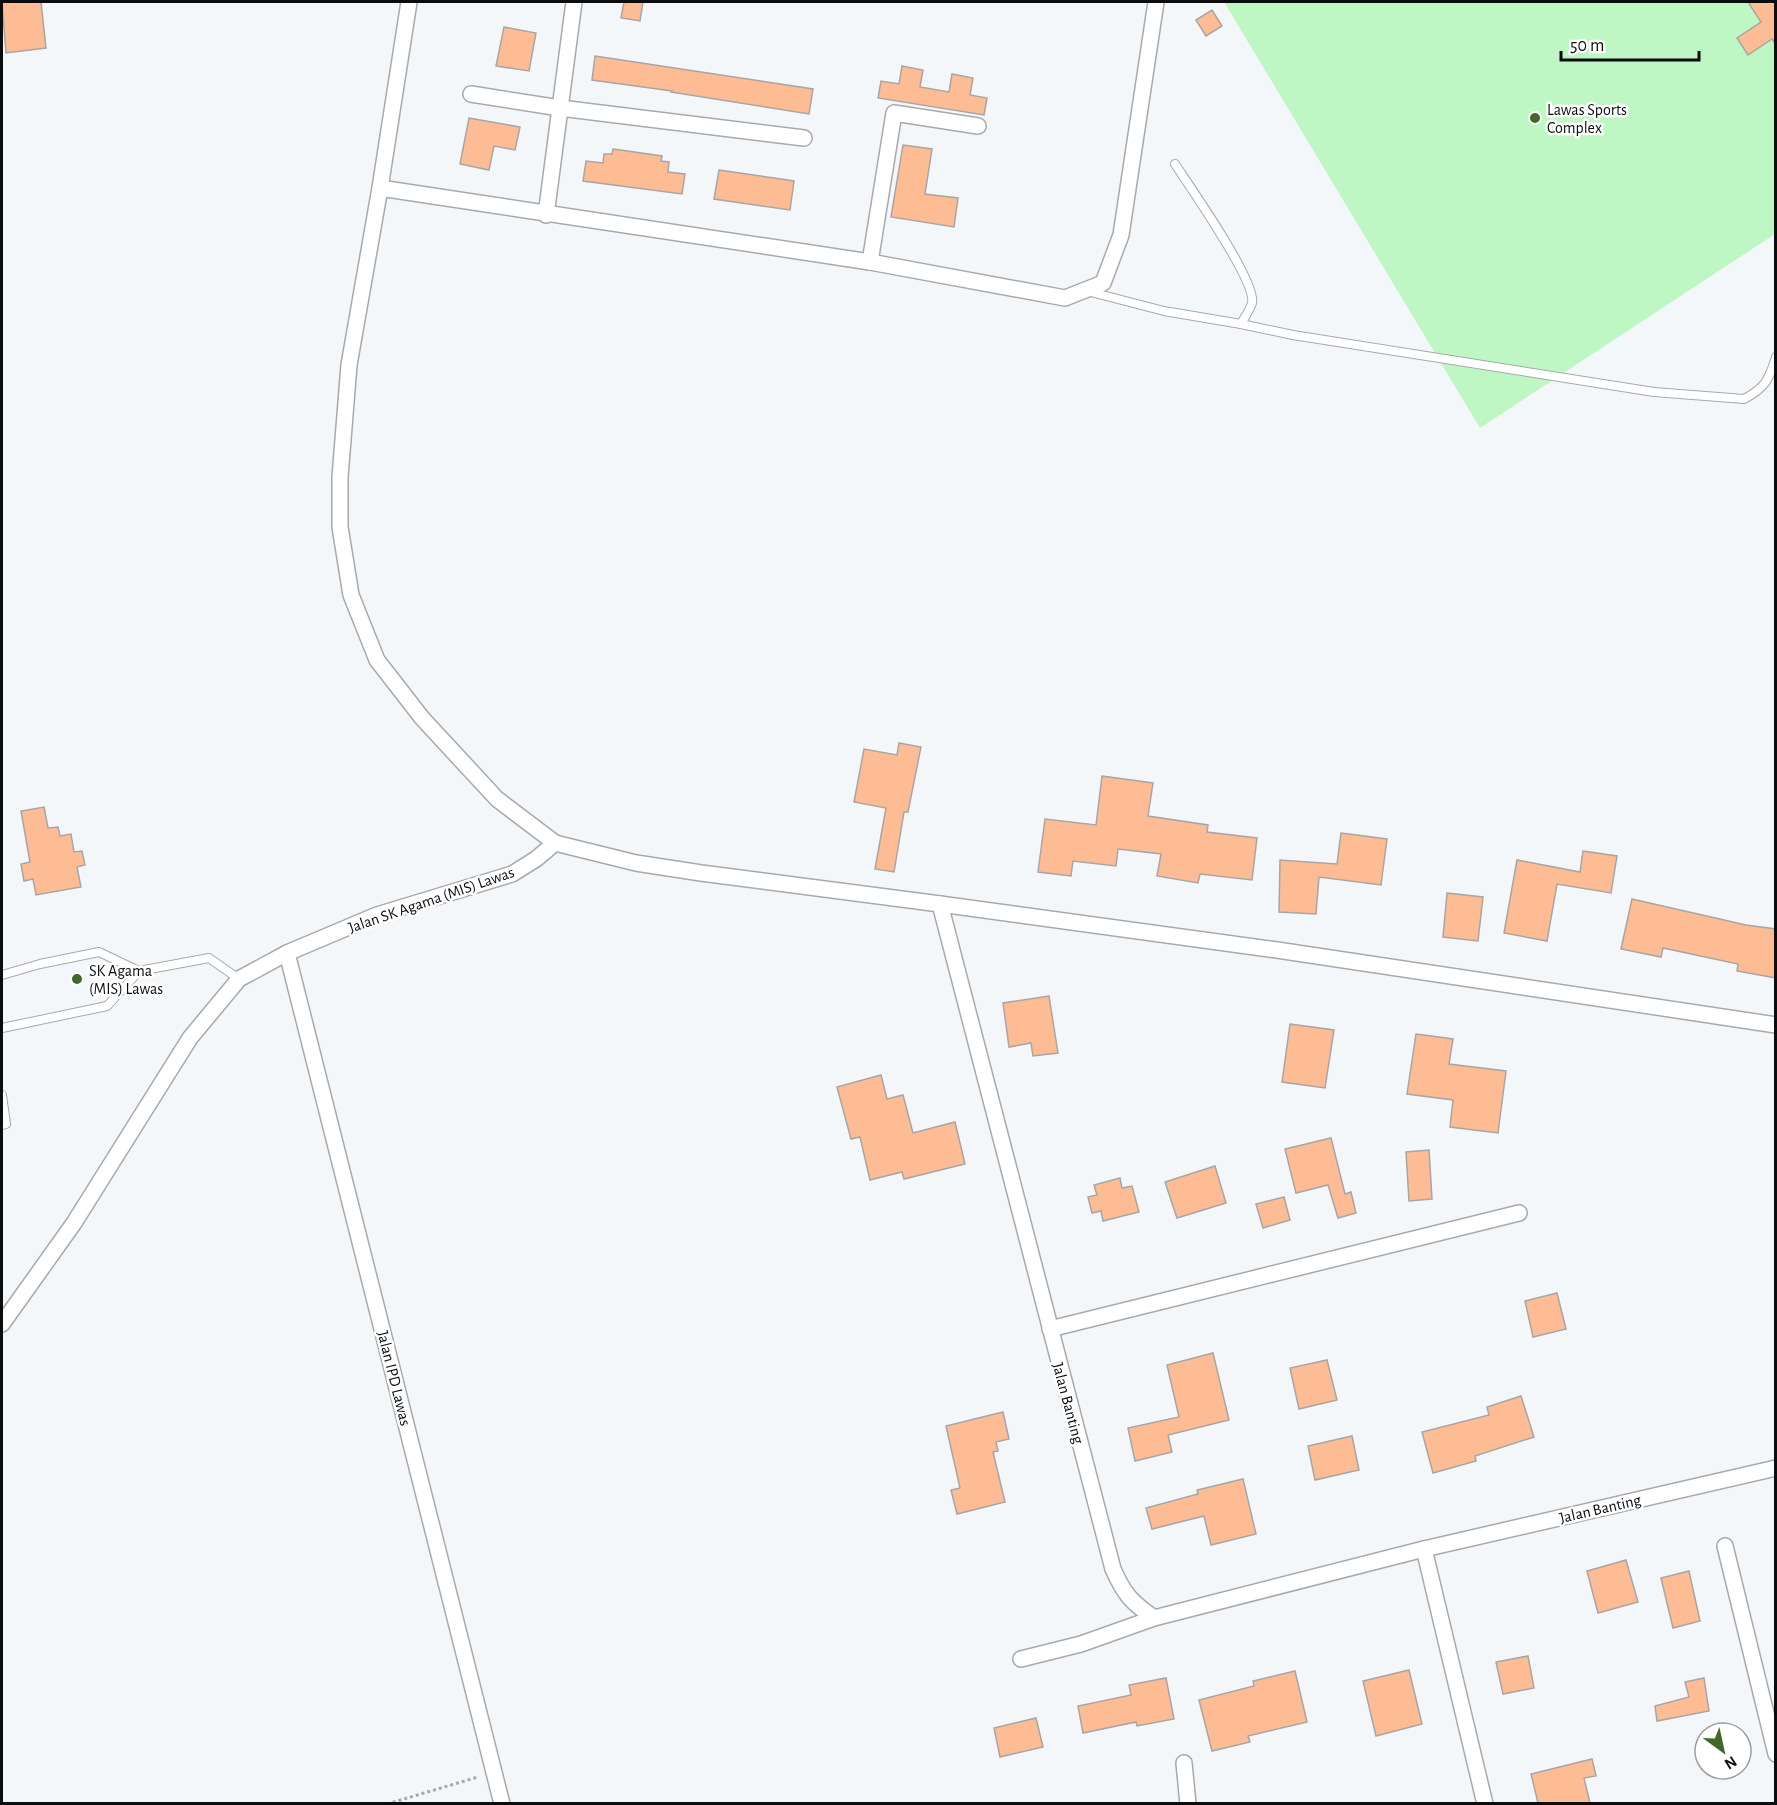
<svg xmlns="http://www.w3.org/2000/svg" width="1777" height="1805" viewBox="0 0 1777 1805" font-family="'Alegreya Sans',sans-serif">
  <style>
    .green { fill: #bef7c4 }
    .building { fill: #fdbc94; stroke: #a9a5a3; stroke-width: 1.5 }
    .lines { fill: none; stroke-linecap: round; stroke-linejoin: round }
    .service-casing { stroke: #a7a9ac; stroke-width: 10 }
    .minor-casing { stroke: #a7a9ac; stroke-width: 18 }
    .path { stroke: #a5a7a9; stroke-width: 3; stroke-dasharray: 3 3; stroke-linecap: butt }
    .service { stroke: #fff; stroke-width: 8 }
    .minor { stroke: #fff; stroke-width: 15 }
    .poi-dot { fill: #3e6927; stroke: #fff; stroke-width: 2 }
    .labels { text-anchor: middle; stroke-width: 5; stroke-linejoin: round; paint-order: stroke }
    .poi-label { font-size: 16px; fill: #0b0c0d; stroke: #fff; text-anchor: start }
    .street-label { font-size: 16px; fill: #0b0c0d; stroke: #fff }
  </style>
  <rect width="100%" height="100%" fill="#f4f7fa"/>
  <!-- green -->
  <path class="green" d="M1224 2H1775V234L1480 428Z"/>
  <!-- building -->
  <g class="building">
    <path d="M2 2H41L46 48 6 53Z"/>
    <path d="M624 2H643L640 21 621 18Z"/>
    <path d="M1748 2H1776V45L1772 39 1748 55 1737 38 1761 22Z"/>
    <path d="M1212 10 1222 26 1206 36 1196 20Z"/>
    <path d="M504 27 536 33 529 71 496 66Z"/>
    <path d="M595 56 813 89 809 114 671 92 672 91 592 80Z"/>
    <path d="M902 66 923 70 920 87 949 92 952 74 973 78 970 95 987 98 984 115 878 98 881 81 899 84Z"/>
    <path d="M469 118 520 127 515 150 494 146 489 170 460 164Z"/>
    <path d="M903 145 932 149 925 194 958 198 954 227 891 217Z"/>
    <path d="M613 149 662 156 661 161 669 162 668 172 685 174 682 194 583 181 586 161 603 163 604 154H612Z"/>
    <path d="M719 170 794 181 790 210 714 199Z"/>
    <path d="M899 743 921 747 908 812H904L894 872 875 869 886 808 854 802 864 749 897 755Z"/>
    <path d="M1102 776 1153 783 1148 816 1208 825 1207 832 1257 838 1252 880 1200 874 1198 883 1157 876 1161 854 1118 849 1116 866 1073 861 1071 876 1038 872 1045 819 1096 825Z"/>
    <path d="M44 807 48 828 58 827 60 836 71 834 74 852 82 851 85 865 77 867 81 887 36 895 33 879 24 881 21 864 30 862 21 811Z"/>
    <path d="M1341 833 1387 839 1381 885 1319 877 1316 914 1279 912 1280 860 1337 864Z"/>
    <path d="M1583 851 1617 856 1611 893 1557 884 1547 941 1504 933 1517 860 1580 872Z"/>
    <path d="M1447 893 1483 897 1478 941 1443 937Z"/>
    <path d="M1632 899 1746 925 1776 929V978L1737 971 1738 964 1663 948 1661 957 1621 949Z"/>
    <path d="M1049 996 1058 1053 1033 1056 1031 1043 1009 1047 1003 1003Z"/>
    <path d="M1290 1024 1334 1030 1325 1088 1282 1082Z"/>
    <path d="M1416 1034 1453 1039 1449 1064 1506 1071 1498 1133 1450 1127 1453 1100 1407 1094Z"/>
    <path d="M881 1075 887 1099 903 1095 913 1133 955 1122 965 1164 904 1179 902 1172 870 1180 860 1137 851 1139 837 1087Z"/>
    <path d="M1331 1138 1345 1194 1351 1192 1356 1213 1338 1218 1328 1185 1296 1193 1285 1149Z"/>
    <path d="M1429 1150 1432 1199 1409 1201 1406 1152Z"/>
    <path d="M1215 1166 1226 1203 1177 1218 1165 1182Z"/>
    <path d="M1120 1178 1122 1188 1132 1186 1139 1212 1103 1221 1101 1211 1092 1213 1088 1197 1097 1195 1094 1185Z"/>
    <path d="M1284 1197 1290 1220 1263 1228 1256 1204Z"/>
    <path d="M1557 1293 1566 1329 1533 1337 1525 1301Z"/>
    <path d="M1213 1353 1229 1420 1168 1435 1172 1452 1135 1461 1128 1428 1179 1417 1167 1365Z"/>
    <path d="M1327 1360 1337 1400 1299 1409 1290 1368Z"/>
    <path d="M1521 1396 1534 1437 1475 1456 1476 1461 1433 1473 1422 1432 1489 1415 1487 1407Z"/>
    <path d="M1003 1412 1009 1439 996 1442 998 1451 993 1452 1005 1502 957 1514 951 1490 960 1488 946 1426Z"/>
    <path d="M1352 1436 1359 1470 1315 1480 1308 1446Z"/>
    <path d="M1243 1479 1256 1534 1211 1545 1204 1516 1152 1529 1146 1508 1198 1494 1197 1490Z"/>
    <path d="M1626 1560 1638 1602 1598 1613 1587 1571Z"/>
    <path d="M1689 1571 1700 1621 1673 1628 1661 1578Z"/>
    <path d="M1528 1656 1534 1688 1503 1694 1496 1662Z"/>
    <path d="M1409 1670 1422 1724 1376 1736 1363 1681Z"/>
    <path d="M1295 1671 1307 1722 1248 1736 1250 1742 1212 1751 1199 1700 1254 1686 1253 1681Z"/>
    <path d="M1166 1678 1174 1719 1137 1726 1136 1722 1083 1733 1078 1706 1131 1695 1129 1685Z"/>
    <path d="M1704 1678 1709 1711 1657 1721 1655 1706 1689 1697 1685 1682Z"/>
    <path d="M1036 1718 1043 1747 1000 1757 994 1728Z"/>
    <path d="M1592 1759 1596 1776 1584 1778 1590 1803H1538L1531 1774Z"/>
  </g>
  <g class="lines">
    <!-- service casing -->
    <g class="service-casing">
      <g id="service">
        <path d="M1175 164C1190 187 1257 282 1252 303 1250 310 1244 318 1241 324"/>
        <path d="M1087 291 1164 311 1241 324 1293 335 1654 392 1744 399C1765 388 1769 380 1776 357"/>
        <path d="M2 975 40 964 99 952 139 971 209 958 239 979"/>
        <path d="M2 1028 107 1006 139 971"/>
        <path d="M2 1095 6 1124 2 1125"/>
      </g>
    </g>
    <!-- minor casing -->
    <g class="minor-casing">
      <g id="minor">
        <path d="M409 2 380 188 349 365 340 477V527L351 595 377 660 422 718 497 799 555 843 636 863 701 873 940 904 1277 950 1776 1025"/>
        <path d="M471 94 560 108 804 138"/>
        <path d="M380 188 870 262 1065 298 1103 283 1121 235 1156 2"/>
        <path d="M546 215 574 2"/>
        <path d="M870 262 894 113 978 126"/>
        <path d="M940 904 1113 1569C1124 1594 1131 1602 1154 1618L1424 1549 1776 1468"/>
        <path d="M287 953 502 1804"/>
        <path d="M2 1324 74 1223 190 1038 239 979 287 953 377 915 512 874 536 859 555 843"/>
        <path d="M1050 1329 1519 1213"/>
        <path d="M1725 1546 1776 1754"/>
        <path d="M1424 1549 1485 1804"/>
        <path d="M1021 1659 1081 1644 1154 1618"/>
        <path d="M1184 1763 1188 1804"/>
      </g>
    </g>
    <!-- path -->
    <path class="path" d="M387 1804 478 1777"/>
    <!-- service -->
    <use href="#service" class="service"/>
    <!-- minor -->
    <use href="#minor" class="minor"/>
  </g>
  <!-- markers -->
  <g class="poi-dot">
    <circle cx="1535" cy="118" r="6"/>
    <circle cx="77" cy="979" r="6"/>
  </g>
  <g class="labels">
    <!-- poi labels -->
    <g class="poi-label">
      <text x="1547" y="115">Lawas Sports<tspan x="1547" dy="18">Complex</tspan></text>
      <text x="89" y="976">SK Agama<tspan x="89" dy="18">(MIS) Lawas</tspan></text>
    </g>
    <!-- street labels -->
    <g class="street-label">
      <text transform="translate(431 899) rotate(-19)" y="6">Jalan SK Agama (MIS) Lawas</text>
      <text transform="translate(395 1378) rotate(76)" y="6">Jalan IPD Lawas</text>
      <text transform="translate(1069 1403) rotate(75)" y="6">Jalan Banting</text>
      <text transform="translate(1600 1508) rotate(-13)" y="6">Jalan Banting</text>
    </g>
  </g>
  <!-- border -->
  <rect width="1777" height="1805" fill="none" stroke="#0b0c0d" stroke-width="6"/>
  <!-- north arrow -->
  <g transform="translate(1723 1751) rotate(147)"><circle r="28" fill="#ffffff" stroke="#9d9e9e" stroke-width="1.5"/>
  <path d="M0-4.5L10 22L0 15L-10 22Z" fill="#3e6927"/>
  <text y="-9" font-size="16" font-weight="bold" text-anchor="middle" fill="#0b0c0d">N</text>
  </g>
  <!-- scale -->
  <path d="M1561 51v9h138v-9" fill="none" stroke="#0b0c0d" stroke-width="3"/>
  <text x="1570" y="51" font-size="18" fill="#0b0c0d" stroke="#ffffff" stroke-width="4.5" paint-order="stroke">50 m</text>
</svg>
